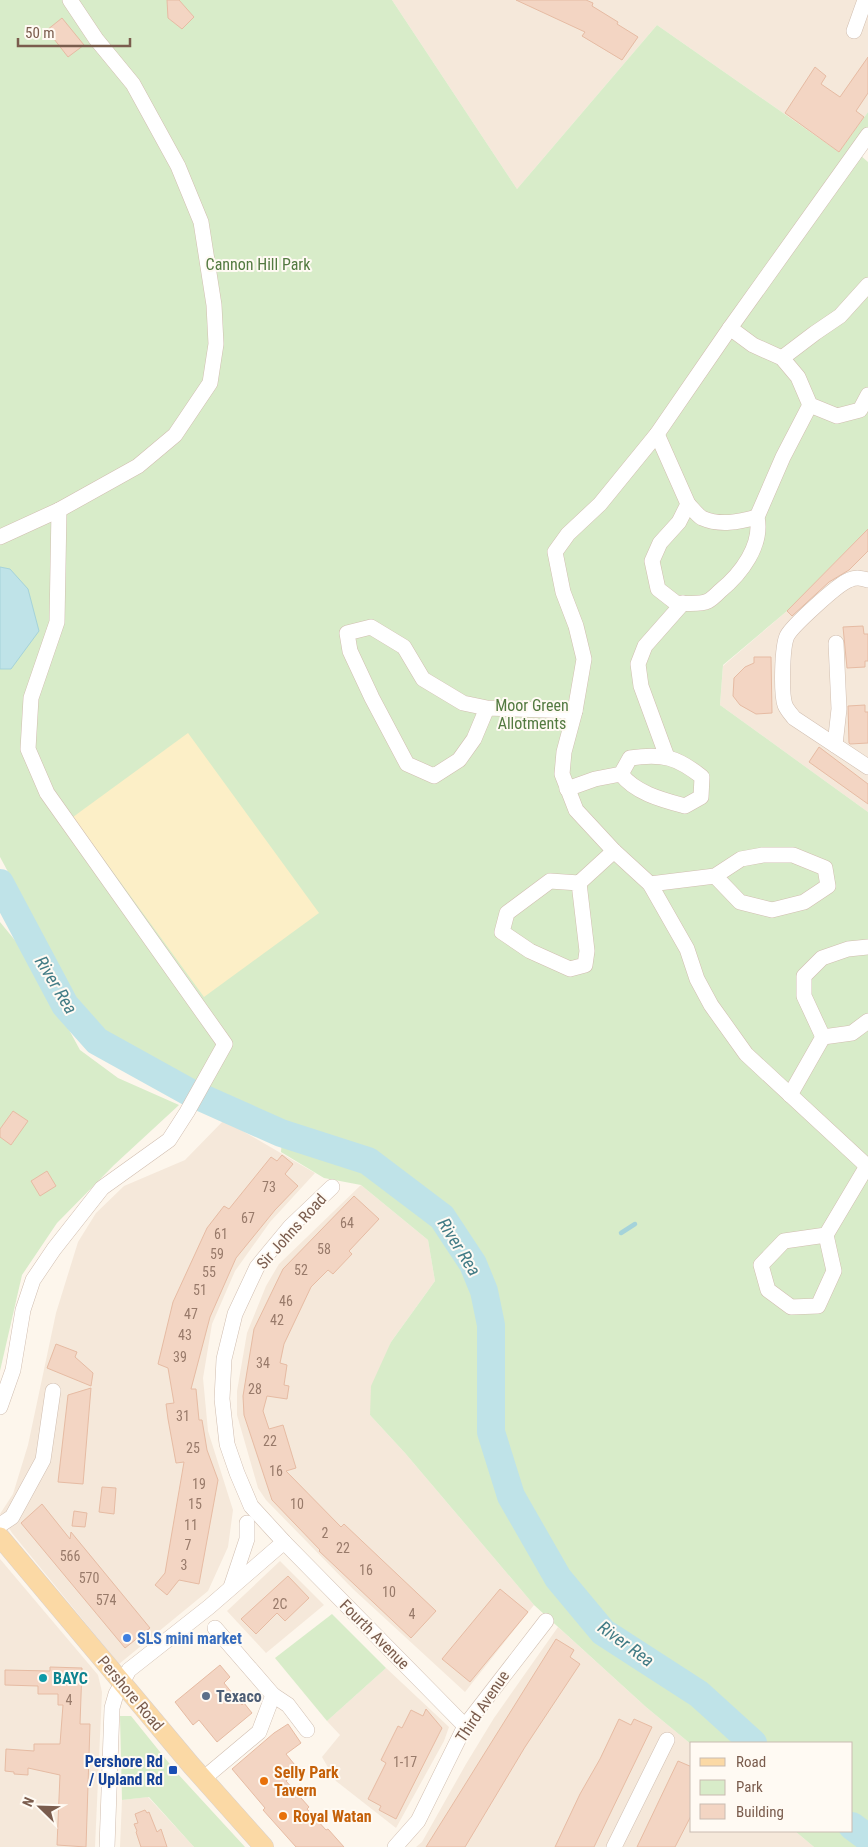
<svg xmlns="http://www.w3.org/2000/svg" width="868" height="1847" viewBox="0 0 868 1847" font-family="'Roboto Condensed',sans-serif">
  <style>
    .residential { fill: #f5e8da }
    .green { fill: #d8ecc9 }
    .sand { fill: #fcefc7 }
    .water { fill: #bfe3e8; stroke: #a5d3da }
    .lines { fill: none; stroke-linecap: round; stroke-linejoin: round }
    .stream { stroke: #a5d3da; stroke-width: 4.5 }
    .river { stroke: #bfe3e8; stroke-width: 28 }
    .building { fill: #f3d5c3; stroke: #e6bba3 }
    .minor-casing { stroke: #d1beb0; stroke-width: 16 }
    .major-casing { stroke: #dad1cd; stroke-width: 20 }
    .minor { stroke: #fff; stroke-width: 15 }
    .major { stroke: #fbd9a5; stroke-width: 19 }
    .shop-dot { fill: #3f7fe0; stroke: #fffaf3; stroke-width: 2 }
    .culture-dot { fill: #0f9aa8; stroke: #fffaf3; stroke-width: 2 }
    .service-dot { fill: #5c6f8a; stroke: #fffaf3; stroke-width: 2 }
    .transit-dot { fill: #1a4fb4; stroke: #fffaf3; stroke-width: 2 }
    .food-dot { fill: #e8710a; stroke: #fffaf3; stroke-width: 2 }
    .labels { text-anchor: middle; stroke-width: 4; stroke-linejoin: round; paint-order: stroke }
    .number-label { font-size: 14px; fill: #987a6a }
    .park-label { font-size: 16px; fill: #537a41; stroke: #fffaf3 }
    .street-label { font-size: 16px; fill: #7a5c4d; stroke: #fffaf3 }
    .shop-label { font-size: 16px; font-weight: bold; fill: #366cbe; stroke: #fffaf3; text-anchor: start }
    .culture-label { font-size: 16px; font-weight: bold; fill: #0d838f; stroke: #fffaf3; text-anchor: start }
    .service-label { font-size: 16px; font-weight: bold; fill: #4e5e75; stroke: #fffaf3; text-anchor: start }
    .transit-label { font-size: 16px; font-weight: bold; fill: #164399; stroke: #fffaf3; text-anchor: end }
    .food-label { font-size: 16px; font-weight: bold; fill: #c56008; stroke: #fffaf3; text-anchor: start }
    .water-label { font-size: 18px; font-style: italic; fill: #437c86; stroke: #fffaf3 }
  </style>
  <rect width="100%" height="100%" fill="#fdf6ec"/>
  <!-- residential -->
  <g class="residential">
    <path d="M392 0H868V112L839 152 657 25 517 189Z"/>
    <path d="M868 529V812L720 705 723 666 787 611Z"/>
    <path d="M224 1120 315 1173 270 1222 235 1271 212 1324 203 1378 208 1431 233 1510 228 1547 208 1591 119 1664 12 1533 0 1514 13 1494 28 1445 56 1313 78 1242 96 1213 124 1186 185 1160Z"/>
    <path d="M361 1185 428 1240 435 1281 391 1342 370 1415 405 1453 534 1605 465 1692 353 1589 266 1500 258 1488 237 1415V1391L247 1333 266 1286 279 1264Z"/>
    <path d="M0 1559 98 1675 102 1692 95 1847H0Z"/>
    <path d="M280 1561 324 1605 266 1653 227 1611Z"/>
    <path d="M558 1627 646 1707 692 1745V1831H795L814 1847H416L422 1842 466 1764 494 1718Z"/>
    <path d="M386 1668 449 1727 444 1741 396 1828 336 1781 322 1757 340 1735 327 1721Z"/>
    <path d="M148 1797 194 1847H120L122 1800Z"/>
  </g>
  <!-- green -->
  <g class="green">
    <path d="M0 0H392L517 189 657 25 839 152 868 112V144L860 155 868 162V529L787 611 723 665 720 705 868 812V1847H814L795 1831H852V1743H692V1745L646 1707 534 1605 405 1453 370 1415 371 1386 391 1342 435 1281 428 1240 361 1185 324 1178 281 1152 283 1124 126 1055 99 1032 74 994 0 857Z"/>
    <path d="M0 922 31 960 80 1050 118 1078 179 1105 114 1165 57 1223 22 1275 0 1371Z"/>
    <path d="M332 1614 386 1668 327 1721 275 1658Z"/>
    <path d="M120 1716H131L177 1773 245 1847H194L149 1797 122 1800Z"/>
  </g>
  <!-- sand -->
  <path class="sand" d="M188 733 319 913 204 997 73 817Z"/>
  <!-- water -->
  <path class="water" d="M0 567 10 569 28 589 39 631 11 669H0Z"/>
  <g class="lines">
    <!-- stream -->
    <path class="stream" d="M621 1233 635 1224"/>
    <!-- river -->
    <g class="river">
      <path d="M0 883 65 1005 97 1041 189 1092 281 1133 368 1161 442 1217 473 1264 484 1291 491 1325V1432L511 1496 558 1578 603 1632 699 1694 753 1743"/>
      <path d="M852 1826 868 1838"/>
    </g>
  </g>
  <!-- building -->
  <g class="building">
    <path d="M167 0H179L194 17 182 29 168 18Z"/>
    <path d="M516 0H586L593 3 592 6 618 22 617 24 638 37 622 60 582 36 585 32Z"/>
    <path d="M62 18 84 45 68 57 47 30Z"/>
    <path d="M868 57V93L856 111 864 117 839 152 785 113 815 67 826 76 821 84 840 97Z"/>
    <path d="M868 529V551L849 570 829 582 792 616 787 611Z"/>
    <path d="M863 626 864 634H868V661H865V667L847 668 843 627Z"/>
    <path d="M754 657H771L772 713 756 714 740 705 733 696 734 678 745 667 754 663Z"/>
    <path d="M865 705V712H868V743L850 744 849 743 848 706Z"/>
    <path d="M819 747 868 784V804L809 762Z"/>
    <path d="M13 1111 28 1121 11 1145 0 1137V1129Z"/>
    <path d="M282 1155 293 1164 285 1174 298 1186 275 1210 236 1258 210 1317 191 1389H196L199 1420H202L207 1450 218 1480 199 1584 179 1580 167 1595 155 1585 165 1573 184 1462 176 1463 168 1419 166 1404 174 1403 168 1368 158 1364 173 1302 207 1228 224 1206 229 1209 271 1157 277 1161Z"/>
    <path d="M47 1171 56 1186 40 1196 31 1181Z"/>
    <path d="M354 1196 379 1219 349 1251 352 1254 333 1274 328 1270 311 1287 284 1344 280 1363 287 1365 284 1385 289 1386 287 1399 267 1396 263 1411 269 1429 283 1425 296 1468 286 1471 341 1527 344 1524 436 1611 411 1638 319 1551 320 1550 272 1500 244 1415 243 1396 254 1329 283 1269Z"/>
    <path d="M56 1344 77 1352 75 1357 93 1373 91 1386 47 1368Z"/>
    <path d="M91 1388 83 1484 58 1482 68 1395Z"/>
    <path d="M102 1487 116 1488 114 1514 99 1512Z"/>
    <path d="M42 1504 70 1539 71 1532 150 1628 125 1648 21 1523Z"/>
    <path d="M74 1511 87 1513 85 1527 72 1526Z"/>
    <path d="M288 1576 309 1598 285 1621 277 1613 256 1634 241 1619Z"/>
    <path d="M500 1589 528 1612 470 1682 442 1659Z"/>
    <path d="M556 1639 574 1650 570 1657 580 1664 572 1676 525 1747 465 1847H426Z"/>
    <path d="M220 1665 230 1677 224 1683 242 1705 244 1703 252 1713 217 1742 199 1720 193 1725 175 1702Z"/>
    <path d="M50 1667 82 1668 80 1724H90L86 1847 57 1845 60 1775 28 1768V1775L14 1774V1772L5 1771 6 1749 34 1751V1744H60L63 1705H58V1694H38V1686L5 1685V1670L50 1671Z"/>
    <path d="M426 1709 442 1728 396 1819 379 1810 381 1806 368 1799 386 1763 381 1760 398 1726 402 1728 411 1710 423 1716Z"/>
    <path d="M619 1719 631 1725 634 1719 652 1727 594 1847H555L580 1794 600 1759Z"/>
    <path d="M288 1724 301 1743 286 1754 299 1770 286 1781 309 1807 307 1809 326 1830 328 1829 344 1847H296L263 1810 265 1808 232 1769 274 1733Z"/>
    <path d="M678 1761 692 1767V1814L675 1847H637Z"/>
    <path d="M145 1810 147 1813 149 1812 157 1832 161 1829 167 1847H141L136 1832 137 1831 134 1824 138 1823 135 1814Z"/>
  </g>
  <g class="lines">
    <!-- minor casing -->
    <g class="minor-casing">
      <g id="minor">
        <path d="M854 31 865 0"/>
        <path d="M868 135 730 328 657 434 600 504 568 534 555 552 563 592 576 626 584 659 575 711 564 752 562 774 576 810 614 851 650 884 687 949 697 979 711 1005 746 1054 868 1167"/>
        <path d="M730 328 753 345 782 358 798 377 810 405 837 416 860 410 868 395"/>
        <path d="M782 358 815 333 840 316 868 285"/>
        <path d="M657 434 688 504 679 522 660 543 652 561 658 589 676 603C685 603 700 605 708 601 712 599 717 594 720 591 741 574 763 545 757 517L783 457 810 405"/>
        <path d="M688 504C692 508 697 515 702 518 720 526 739 522 757 517"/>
        <path d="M0 537 59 510"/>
        <path d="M868 580C861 578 856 577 849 580 838 584 792 626 787 636 782 647 781 694 785 705 787 710 791 714 794 718L868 767"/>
        <path d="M487 708 474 739 459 760 434 776 407 764 372 698 350 651 347 633 371 627 404 647 423 679 463 703 487 708 575 711"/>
        <path d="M835 745 839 709 836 643"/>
        <path d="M667 757 641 686 638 664 645 646 683 603"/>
        <path d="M567 789 595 779 621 774 630 758C662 753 677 757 702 777L701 797 685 806C663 800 635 793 621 774"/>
        <path d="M579 883 587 951 585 965 570 969 530 951 502 932 507 913 550 881 579 883 614 851"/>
        <path d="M650 884 715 876 741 859 763 855H793L825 868 828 886 804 902 772 910 740 902 715 876"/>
        <path d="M823 1037 804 996V976L822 958 848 949 868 947"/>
        <path d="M823 1037 852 1033 868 1021"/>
        <path d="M790 1095 823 1037"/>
        <path d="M826 1235 834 1271 818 1306 791 1307 768 1290 761 1265 784 1241 826 1235 867 1166"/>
        <path d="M0 1407 13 1370 23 1310 33 1280 54 1249 102 1188 169 1140 187 1112 225 1044 47 793 28 749 31 698 57 622 59 510 138 466 175 435 210 383 216 344 214 305 201 222 178 166 133 84 96 39 70 0"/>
        <path d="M0 1525 12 1517 43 1460 53 1391"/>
        <path d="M284 1542 465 1726"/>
        <path d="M231 1587 247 1539V1523"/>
        <path d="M273 1695 288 1705 307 1730"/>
        <path d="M203 1779 259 1732 273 1695 215 1628"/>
        <path d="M107 1847 112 1708 116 1694 129 1670 209 1607 284 1542 251 1506 237 1473 227 1444 222 1399 224 1359 235 1314 257 1267 290 1227 332 1187"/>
        <path d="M395 1847 418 1821 465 1726 546 1621"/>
        <path d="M614 1847 667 1740"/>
      </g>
    </g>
    <!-- major casing -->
    <g class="major-casing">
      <path id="major" d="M0 1537 191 1765 264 1847"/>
    </g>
    <!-- minor -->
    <use href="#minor" class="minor"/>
    <!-- major -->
    <use href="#major" class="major"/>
  </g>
  <!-- markers -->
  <circle class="shop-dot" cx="127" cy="1638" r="5"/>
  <circle class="culture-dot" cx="43" cy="1678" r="5"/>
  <circle class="service-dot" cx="206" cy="1696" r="5"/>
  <rect class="transit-dot" x="168" y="1765" width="10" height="10" rx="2.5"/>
  <g class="food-dot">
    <circle cx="264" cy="1781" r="5"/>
    <circle cx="283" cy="1816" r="5"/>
  </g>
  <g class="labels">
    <!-- number labels -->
    <g class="number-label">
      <text x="269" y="1192">73</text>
      <text x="248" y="1223">67</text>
      <text x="347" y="1228">64</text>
      <text x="221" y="1239">61</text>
      <text x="324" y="1254">58</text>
      <text x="217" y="1259">59</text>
      <text x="301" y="1275">52</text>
      <text x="209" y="1277">55</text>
      <text x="200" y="1295">51</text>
      <text x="286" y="1306">46</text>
      <text x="191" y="1319">47</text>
      <text x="277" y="1325">42</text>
      <text x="185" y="1340">43</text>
      <text x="180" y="1362">39</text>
      <text x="263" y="1368">34</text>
      <text x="255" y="1394">28</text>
      <text x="183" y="1421">31</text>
      <text x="270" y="1446">22</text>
      <text x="193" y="1453">25</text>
      <text x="276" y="1476">16</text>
      <text x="199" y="1489">19</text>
      <text x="195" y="1509">15</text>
      <text x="297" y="1509">10</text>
      <text x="191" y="1530">11</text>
      <text x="325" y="1538">2</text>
      <text x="188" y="1550">7</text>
      <text x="343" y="1553">22</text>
      <text x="70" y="1561">566</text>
      <text x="184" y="1570">3</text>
      <text x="366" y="1575">16</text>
      <text x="89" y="1583">570</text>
      <text x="389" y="1597">10</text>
      <text x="106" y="1605">574</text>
      <text x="280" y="1609">2C</text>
      <text x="412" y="1619">4</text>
      <text x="69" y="1705">4</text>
      <text x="405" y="1767">1-17</text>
    </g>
    <!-- park labels -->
    <g class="park-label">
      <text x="258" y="270">Cannon Hill Park</text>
      <text x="532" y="711">Moor Green<tspan x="532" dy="18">Allotments</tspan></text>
    </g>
    <!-- street labels -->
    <g class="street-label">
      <text transform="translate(291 1231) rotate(-48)" y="6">Sir Johns Road</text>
      <text transform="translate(375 1634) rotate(45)" y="6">Fourth Avenue</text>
      <text transform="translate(131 1693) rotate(50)" y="6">Pershore Road</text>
      <text transform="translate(482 1706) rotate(-56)" y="6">Third Avenue</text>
    </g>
    <!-- shop labels -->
    <g class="shop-label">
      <text x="137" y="1644">SLS mini market</text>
    </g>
    <!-- culture labels -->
    <g class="culture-label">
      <text x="53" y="1684">BAYC</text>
    </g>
    <!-- service labels -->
    <g class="service-label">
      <text x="216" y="1702">Texaco</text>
    </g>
    <!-- transit labels -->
    <g class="transit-label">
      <text x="163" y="1767">Pershore Rd<tspan x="163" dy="18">/ Upland Rd</tspan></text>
    </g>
    <!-- food labels -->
    <g class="food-label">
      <text x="274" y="1778">Selly Park<tspan x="274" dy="18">Tavern</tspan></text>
      <text x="293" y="1822">Royal Watan</text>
    </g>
    <!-- water labels -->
    <g class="water-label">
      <text transform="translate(56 985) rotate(59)" y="6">River Rea</text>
      <text transform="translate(459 1247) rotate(58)" y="6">River Rea</text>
      <text transform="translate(626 1644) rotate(36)" y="6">River Rea</text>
    </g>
  </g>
  <!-- legend -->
  <rect x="690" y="1742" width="162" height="90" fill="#fffaf3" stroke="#cabbb1"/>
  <rect x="700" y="1758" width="25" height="8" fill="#fbd9a5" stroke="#cabbb1"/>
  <text x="736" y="1767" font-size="15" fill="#7a5c4d">Road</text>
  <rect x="700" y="1780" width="25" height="15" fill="#d8ecc9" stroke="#cabbb1"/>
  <text x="736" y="1792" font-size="15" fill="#7a5c4d">Park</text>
  <rect x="700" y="1804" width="25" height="15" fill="#f3d5c3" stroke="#cabbb1"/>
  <text x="736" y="1817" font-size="15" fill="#7a5c4d">Building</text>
  <!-- north arrow -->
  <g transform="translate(40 1807) rotate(293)" stroke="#fffaf3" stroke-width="4" paint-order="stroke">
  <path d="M0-4L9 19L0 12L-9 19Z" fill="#7a5c4d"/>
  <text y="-8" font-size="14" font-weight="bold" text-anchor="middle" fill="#7a5c4d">N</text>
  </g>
  <!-- scale -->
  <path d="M18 38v8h112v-8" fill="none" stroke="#7a5c4d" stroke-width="2.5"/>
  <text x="25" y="38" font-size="15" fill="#7a5c4d" stroke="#fffaf3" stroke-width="4" paint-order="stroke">50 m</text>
</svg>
